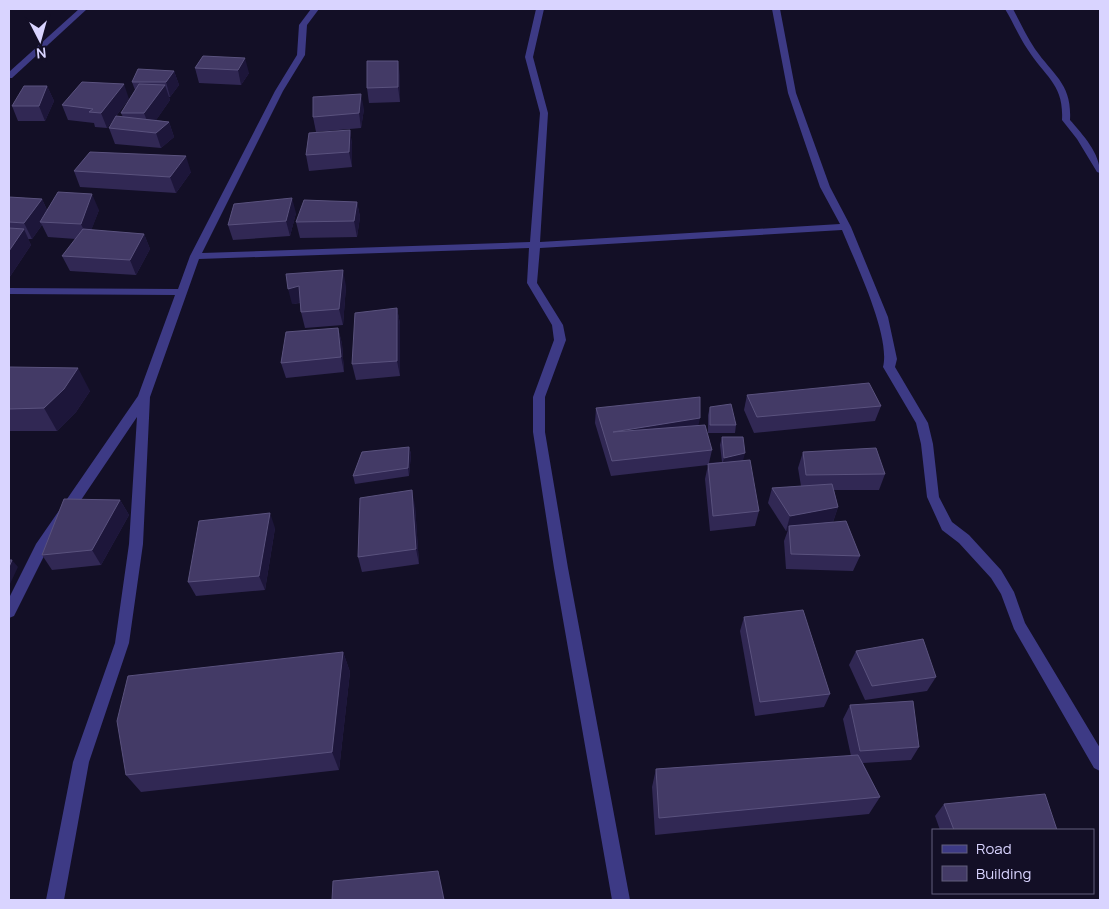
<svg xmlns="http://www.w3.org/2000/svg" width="1109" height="909" viewBox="0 0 1109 909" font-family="Manrope,sans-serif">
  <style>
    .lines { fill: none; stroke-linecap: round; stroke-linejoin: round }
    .minor { fill: #3d3a85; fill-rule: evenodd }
    .wall { fill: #312854 }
    .shaded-wall { fill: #1d163a }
    .building { fill: #433a66; stroke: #5a527e }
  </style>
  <rect width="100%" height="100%" fill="#130f26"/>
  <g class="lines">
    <!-- minor -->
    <g class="minor">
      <path d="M79 9H87L12 78H9V72Z"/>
      <path d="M311 9H319L307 25 305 55 283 91 202 253 530 242 540 113 525 57 536 9H544L533 57 548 113 540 242 840 224 820 187 788 93 772 9H780L796 93 830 187 851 227 888 317 897 359 895 367 928 423 933 444 939 497 952 522 969 535 1001 570 1014 592 1025 623 1100 748V771L1094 768 1014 629 1001 594 991 578 959 543 942 530 927 497 921 444 916 423 883 367C891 336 855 262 842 230L540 248 537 283 563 325 566 340 545 397V432L568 568 630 900H612L554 568 533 432V397L554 340 552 325 527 283 529 248 199 259 150 397 143 544 129 643 89 762 64 900H46L73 762 115 643 129 544 137 417 46 552 14 616 9 618V598L36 544 138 396 175 295 9 294V288L178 289 190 256 275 91 297 55 299 25Z"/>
      <path d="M1005 9H1013C1020 22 1027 37 1035 49 1054 76 1072 84 1070 120 1083 135 1100 153 1100 173L1097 172 1077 139 1062 120C1064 84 1045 77 1028 50 1019 37 1013 22 1005 9Z"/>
    </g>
  </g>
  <!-- wall -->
  <g class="wall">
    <path d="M203 56 249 73 241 85 199 83 195 68Z"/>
    <path d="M174 71 179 85 170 97H169L170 100 156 120 169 122 174 137 161 148 115 144 109 128 123 117 121 113 135 90 132 82Z"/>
    <path d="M400 75V102L369 103 367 88Z"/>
    <path d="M47 86 54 101 45 121H18L12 106Z"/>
    <path d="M129 99 107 128 95 127 94 123 68 120 62 105Z"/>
    <path d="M364 109 361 128 316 132 313 117Z"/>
    <path d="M350 130 352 145V167L309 171 306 155Z"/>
    <path d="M74 171 191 172 176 193 80 187Z"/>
    <path d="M9 197 42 199 47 210H99L91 230 144 234 150 249 136 275 70 271 62 256 76 239 48 237 42 225 32 239H28L31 245 9 278Z"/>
    <path d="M357 202 360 217 357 237 300 238 296 222Z"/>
    <path d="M296 213 290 236 233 240 228 225Z"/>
    <path d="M346 286 343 325 305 328 301 312 300 303 292 304Z"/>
    <path d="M397 308 400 324V376L356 380 352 364Z"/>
    <path d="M338 328 342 344 344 372 286 378 281 363Z"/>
    <path d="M9 367 90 391 76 412 57 431H9Z"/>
    <path d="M747 395 881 406 875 421 754 433 744 410Z"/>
    <path d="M710 407 736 425 735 433H708V415Z"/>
    <path d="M596 408 698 425 712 450 709 463 722 462 720 445 722 437 744 461 759 511 755 526 710 531 705 479 708 465 611 476 595 423Z"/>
    <path d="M409 447 411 454 409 476 355 484 353 476Z"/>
    <path d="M803 452 885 474 879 490H834L838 507 833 522 860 556 853 571 786 569 784 541 788 530 786 531 768 503 772 488 801 486 798 468Z"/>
    <path d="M120 500 129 515 101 565 52 570 42 555Z"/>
    <path d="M415 506 419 564 362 572 358 557Z"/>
    <path d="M275 528 265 590 196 596 188 582Z"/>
    <path d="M744 617 830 694 824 707 755 716 740 631Z"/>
    <path d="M856 651 936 677 927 691 865 700 849 665Z"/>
    <path d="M343 652 350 672 339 770 141 792 126 775Z"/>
    <path d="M850 705 919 747 911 760 863 763 880 797 869 814 655 835 652 787 656 769 851 756 843 719Z"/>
    <path d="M944 804 1057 830H940L935 816Z"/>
  </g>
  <!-- shaded-wall -->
  <g class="shaded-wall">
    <path d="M245 58 249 73 241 85 238 70Z"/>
    <path d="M398 61 400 75V102L398 87Z"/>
    <path d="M174 71 179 85 170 97 166 82Z"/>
    <path d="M124 84 129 99 107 128 101 113Z"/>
    <path d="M165 85 170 100 150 129 144 113Z"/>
    <path d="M47 86 54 101 45 121 39 106Z"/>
    <path d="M361 94 364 109 361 128 359 113Z"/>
    <path d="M169 122 174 137 161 148 156 133Z"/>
    <path d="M350 130 352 145V167L349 152Z"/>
    <path d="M186 156 191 172 176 193 170 177Z"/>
    <path d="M92 194 99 210 88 239 81 224Z"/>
    <path d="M292 198 296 213 290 236 286 221Z"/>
    <path d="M42 199 49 215 40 222 42 225 32 239 24 223Z"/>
    <path d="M357 202 360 217 357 237 354 221Z"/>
    <path d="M24 229 31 245 9 278V251Z"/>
    <path d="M144 234 150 249 136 275 130 260Z"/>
    <path d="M343 270 346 286 343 325 339 309Z"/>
    <path d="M299 286 303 302 292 304 288 289Z"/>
    <path d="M397 308 400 324V376L397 361Z"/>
    <path d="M338 328 342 344 344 372 341 357Z"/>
    <path d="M78 368 90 391 76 412 57 431 44 408Z"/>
    <path d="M700 418 697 433 613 432Z"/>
    <path d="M409 447 411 454 409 476 408 468Z"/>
    <path d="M745 453 743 461 722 466 724 458Z"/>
    <path d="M412 490 415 506 419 564 416 549Z"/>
    <path d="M120 500 129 515 101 565 92 550Z"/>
    <path d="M838 507 833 522 789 526 788 530 786 531 790 516Z"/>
    <path d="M270 513 275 528 265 590 259 576Z"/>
    <path d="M12 560 18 567 9 586V567Z"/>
    <path d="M343 652 350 672 339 770 332 752Z"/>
    <path d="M438 871 441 882 445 900H444Z"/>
  </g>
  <!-- building -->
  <g class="building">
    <path d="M203 56 245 58 238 70 195 68Z"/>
    <path d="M367 61H398V87L367 88Z"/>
    <path d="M138 69 174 71 166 82H132Z"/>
    <path d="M82 82 124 84 101 113 89 112 93 109 62 105Z"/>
    <path d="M139 84 165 85 144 113H121Z"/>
    <path d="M24 86H47L39 106H12Z"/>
    <path d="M361 94 359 113 313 117V97Z"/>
    <path d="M116 116 169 122 156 133 109 128Z"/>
    <path d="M350 130 349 152 306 155 309 133Z"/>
    <path d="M90 152 186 156 170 177 74 171Z"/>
    <path d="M58 192 92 194 81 224 40 222Z"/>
    <path d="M9 197 42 199 24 223 9 222Z"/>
    <path d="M292 198 286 221 228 225 234 204Z"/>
    <path d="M304 200 357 202 354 221 296 222Z"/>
    <path d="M9 228 24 229 9 251Z"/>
    <path d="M83 229 144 234 130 260 62 256Z"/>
    <path d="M343 270 339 309 301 312 299 286 288 289 286 274Z"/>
    <path d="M397 308V361L352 364 355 313Z"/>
    <path d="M338 328 341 357 281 363 286 332Z"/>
    <path d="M9 367 78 368 64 389 44 408 9 409Z"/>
    <path d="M869 383 881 406 757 417 747 395Z"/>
    <path d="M700 397V418L613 432 705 425 712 450 612 461 596 408Z"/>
    <path d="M731 404 736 425H710V407Z"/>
    <path d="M722 437H743L745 453 724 458Z"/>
    <path d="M409 447 408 468 353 476 362 452Z"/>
    <path d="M876 448 885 474 806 475 803 452Z"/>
    <path d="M750 460 759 511 713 516 708 464Z"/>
    <path d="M832 484 838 507 790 516 772 488Z"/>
    <path d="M412 490 416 549 358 557 360 498Z"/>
    <path d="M64 499 120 500 92 550 42 555Z"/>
    <path d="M270 513 259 576 188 582 199 521Z"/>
    <path d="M846 521 860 556 791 554 789 526Z"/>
    <path d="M9 560H12L9 567Z"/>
    <path d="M803 610 830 694 760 702 744 617Z"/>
    <path d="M923 639 936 677 872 686 856 651Z"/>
    <path d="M343 652 332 752 126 775 117 721 128 676Z"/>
    <path d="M913 701 919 747 860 751 850 705Z"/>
    <path d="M858 755 880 797 659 818 656 769Z"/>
    <path d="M1045 794 1057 830H954L944 804Z"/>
    <path d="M438 871 444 900H332L333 881Z"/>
  </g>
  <!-- border -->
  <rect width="1109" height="909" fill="none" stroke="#d9d4ff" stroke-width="20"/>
  <!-- legend -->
  <rect x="932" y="829" width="162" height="65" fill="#130f26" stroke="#625e7d"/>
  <rect x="942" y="845" width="25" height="8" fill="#3d3a85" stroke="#625e7d"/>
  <text x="976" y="854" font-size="15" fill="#d9d4ff">Road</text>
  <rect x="942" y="866" width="25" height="15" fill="#433a66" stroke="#625e7d"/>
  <text x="976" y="879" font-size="15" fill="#d9d4ff">Building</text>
  <!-- north arrow -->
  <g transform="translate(40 40) rotate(174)" stroke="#130f26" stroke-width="4" paint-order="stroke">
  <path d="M0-4L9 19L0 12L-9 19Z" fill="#d9d4ff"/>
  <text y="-8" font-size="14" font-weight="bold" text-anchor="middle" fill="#d9d4ff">N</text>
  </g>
</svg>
